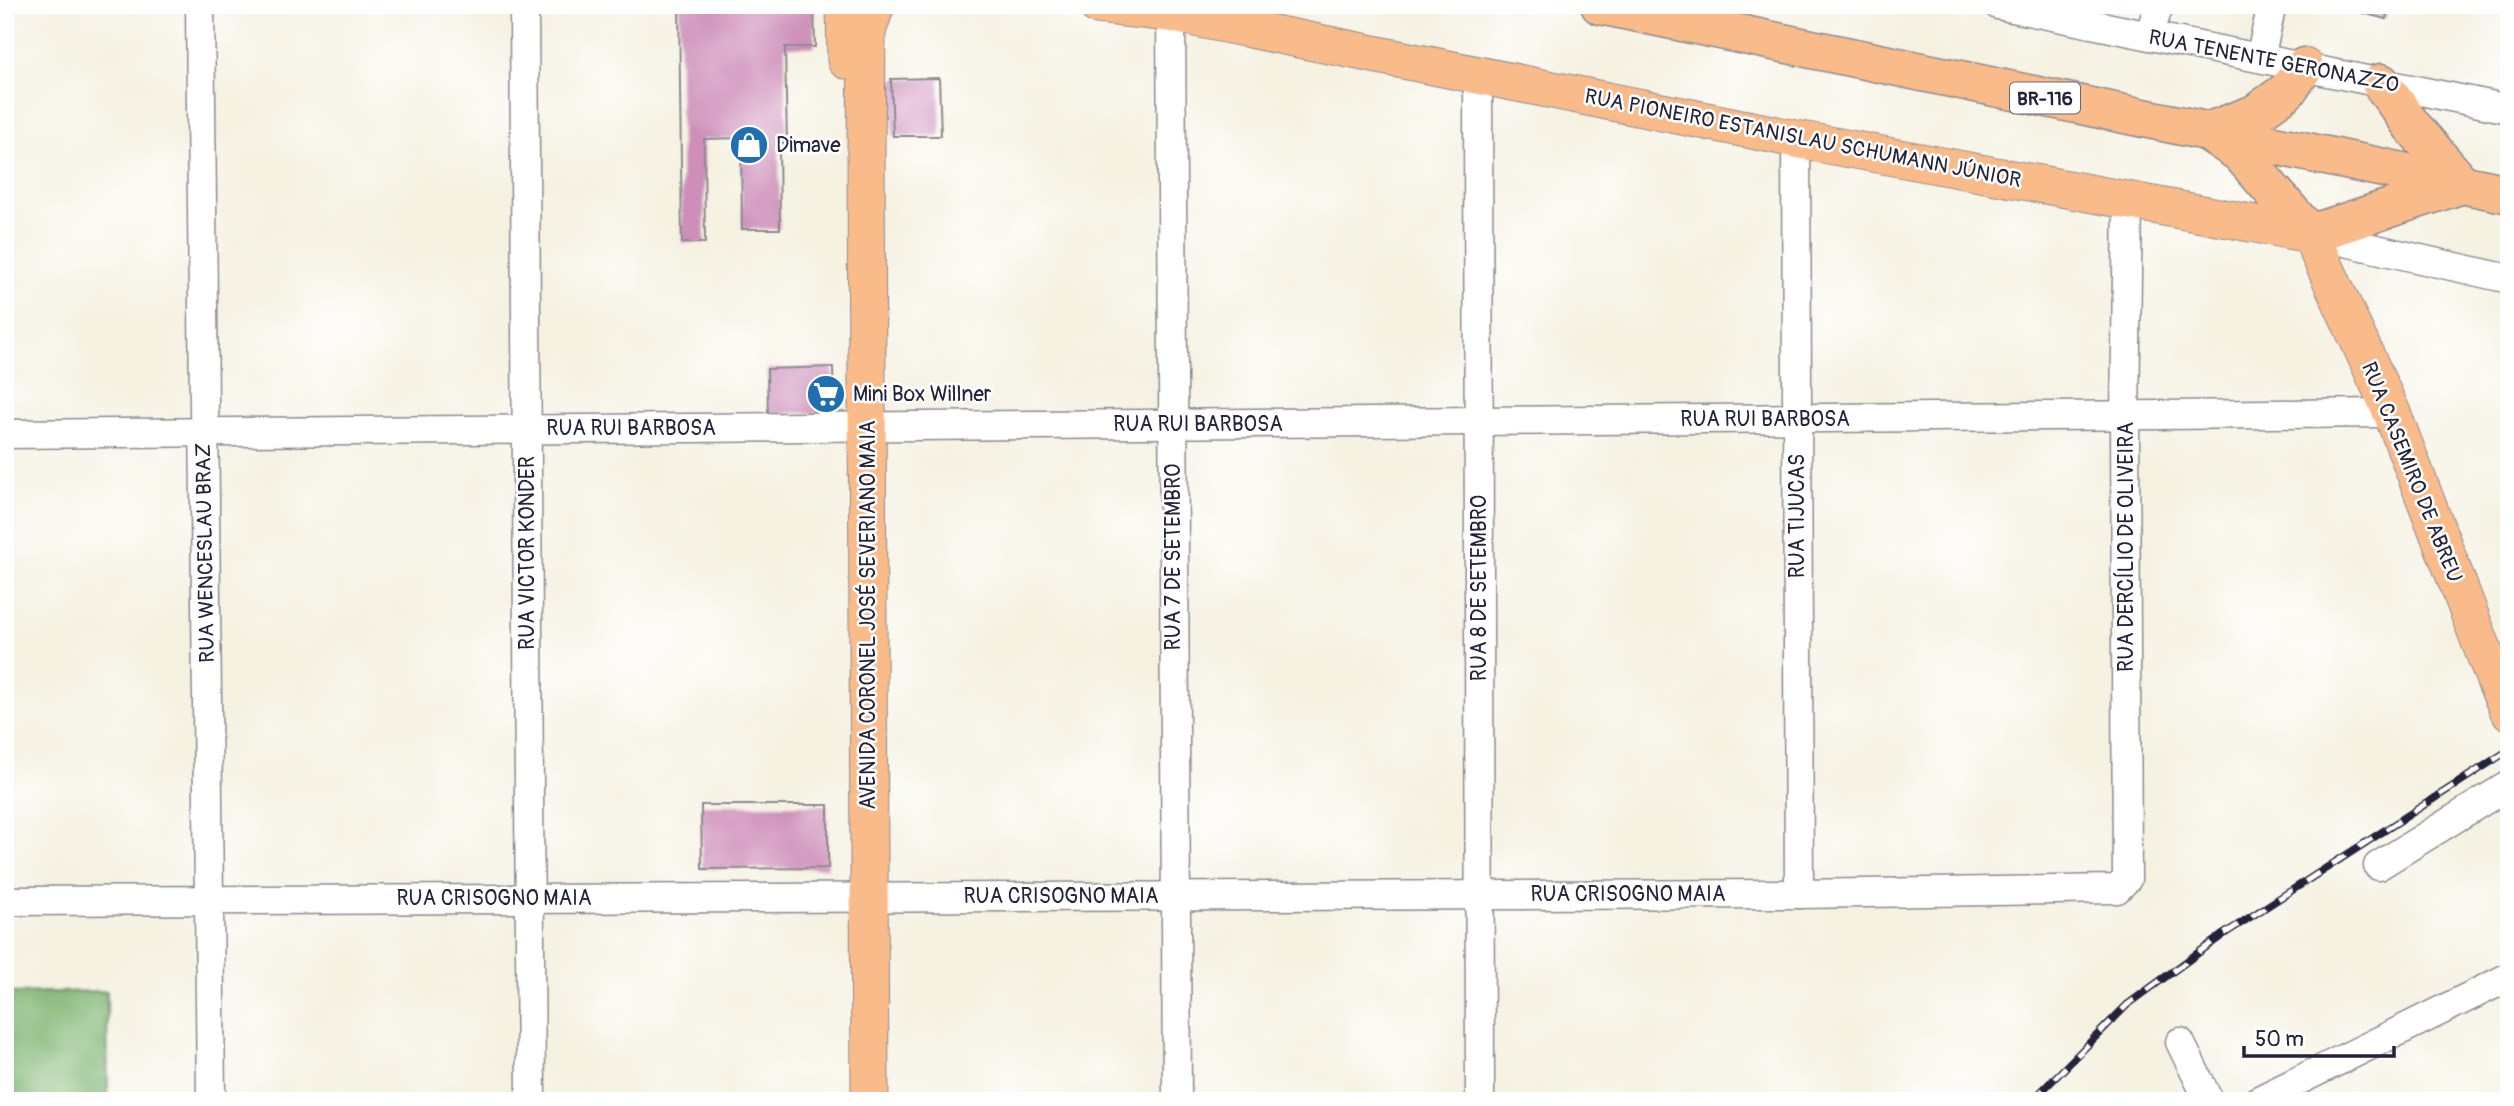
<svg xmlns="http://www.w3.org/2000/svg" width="2514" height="1106" viewBox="0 0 2514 1106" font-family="Pangolin,sans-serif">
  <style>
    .forest { fill: #7eb36f; stroke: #506a55; stroke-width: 2 }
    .building { fill: #ce8eb9 }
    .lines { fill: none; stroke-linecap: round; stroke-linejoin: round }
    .minor-casing { stroke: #8c8a8e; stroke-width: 31 }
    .major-casing { stroke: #8c8a8e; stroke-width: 39 }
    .highway-casing { stroke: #8c8a8e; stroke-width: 41 }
    .minor { stroke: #fff; stroke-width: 28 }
    .major { stroke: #fabb8b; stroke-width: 37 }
    .highway { stroke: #fabb8b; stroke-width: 38 }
    .rail-casing { stroke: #22223b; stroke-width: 8 }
    .rail { stroke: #fff; stroke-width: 5; stroke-dasharray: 16; stroke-linecap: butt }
    .labels { text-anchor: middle; stroke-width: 5; stroke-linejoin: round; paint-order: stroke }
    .shield { fill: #fff; stroke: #646476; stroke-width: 2 }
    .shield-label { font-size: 19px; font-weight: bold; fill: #22223b }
    .street-label { font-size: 21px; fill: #22223b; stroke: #fff }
    .poi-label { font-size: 21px; fill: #22223b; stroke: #fff; text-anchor: start }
  </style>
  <rect width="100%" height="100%" fill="#fff"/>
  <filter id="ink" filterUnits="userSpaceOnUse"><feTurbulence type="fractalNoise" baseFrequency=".0143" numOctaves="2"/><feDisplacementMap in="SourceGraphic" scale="14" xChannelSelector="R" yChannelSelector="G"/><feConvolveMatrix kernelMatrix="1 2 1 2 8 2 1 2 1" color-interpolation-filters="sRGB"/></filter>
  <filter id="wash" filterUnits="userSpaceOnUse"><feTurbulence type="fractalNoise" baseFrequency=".00686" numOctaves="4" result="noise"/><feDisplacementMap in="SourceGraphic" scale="28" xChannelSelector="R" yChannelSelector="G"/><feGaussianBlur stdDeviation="1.57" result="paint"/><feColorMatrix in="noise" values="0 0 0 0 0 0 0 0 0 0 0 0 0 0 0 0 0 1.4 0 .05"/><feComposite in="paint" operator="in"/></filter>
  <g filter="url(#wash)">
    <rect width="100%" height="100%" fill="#f5f2e2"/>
    <!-- forest -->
    <path class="forest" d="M107 991 108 1101H5V993Z"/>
    <g id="blocks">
      <!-- building -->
      <g class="building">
        <path d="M679 5H814L815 47H785L787 143H779L780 229H742L741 138 704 139 705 243H682Z"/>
        <path d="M2331 5H2389L2386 19Z"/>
        <path d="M939 78 941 136H893L891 79Z"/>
        <path d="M833 367 834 412 768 414 767 369Z"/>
        <path d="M701 805H828V868L702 869Z"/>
      </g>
    </g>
  </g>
  <g filter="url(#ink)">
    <use href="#blocks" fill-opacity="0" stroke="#8c8a8e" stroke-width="2"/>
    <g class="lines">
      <!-- minor casing -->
      <g class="minor-casing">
        <g id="minor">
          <path d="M200 5 211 1101"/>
          <path d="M524 5 531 1101"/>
          <path d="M1171 5 1177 1101"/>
          <path d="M1998 5 2509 109"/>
          <path d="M2149 36 2159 5"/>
          <path d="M2260 58 2272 5"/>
          <path d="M1478 75 1480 1101"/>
          <path d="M1796 139 1799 894"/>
          <path d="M2310 234 2509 279"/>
          <path d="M5 434 2392 413"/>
          <path d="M2378 866 2509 785"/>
          <path d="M5 901 1799 894 2117 889 2127 879 2125 417 2128 201"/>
          <path d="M2180 1042 2209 1101"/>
          <path d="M2257 1101 2509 977"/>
        </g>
      </g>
      <!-- major casing -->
      <g class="major-casing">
        <g id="major">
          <path d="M845 5 846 60"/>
          <path d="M1097 5 1170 13 1796 139 2310 234 2392 413 2496 683 2509 711"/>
          <path d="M870 1101 866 151 867 31 876 5"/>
        </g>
      </g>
      <!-- highway casing -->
      <g class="highway-casing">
        <g id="highway">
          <path d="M1600 5 2509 194"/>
          <path d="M2381 83 2412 126 2462 184"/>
          <path d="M2207 132 2255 114 2287 91 2304 67"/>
          <path d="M2214 136 2240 153 2310 234 2457 186"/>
        </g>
      </g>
      <!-- minor -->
      <use href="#minor" class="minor"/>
      <!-- major -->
      <use href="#major" class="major"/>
      <!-- highway -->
      <use href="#highway" class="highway"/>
      <!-- rail casing -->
      <g class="rail-casing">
        <path id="rail" d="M2032 1101 2127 1005 2224 934 2509 750"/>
      </g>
      <!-- rail -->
      <use href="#rail" class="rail"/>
    </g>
  </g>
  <!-- icons -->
  <defs>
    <g id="shop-disc" transform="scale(2.0125)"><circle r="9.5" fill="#1f6fb2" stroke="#fff"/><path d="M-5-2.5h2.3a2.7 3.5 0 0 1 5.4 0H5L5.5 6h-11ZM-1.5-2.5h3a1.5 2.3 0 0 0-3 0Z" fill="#fff"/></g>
    <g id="supermarket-disc" transform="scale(2.0125)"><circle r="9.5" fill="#1f6fb2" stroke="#fff"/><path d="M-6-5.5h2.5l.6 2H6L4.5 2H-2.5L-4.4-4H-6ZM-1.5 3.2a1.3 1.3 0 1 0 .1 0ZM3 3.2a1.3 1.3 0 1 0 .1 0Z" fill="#fff"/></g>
  </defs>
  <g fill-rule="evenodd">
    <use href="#shop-disc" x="749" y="145"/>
    <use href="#supermarket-disc" x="826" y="394"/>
  </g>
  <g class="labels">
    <!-- shield labels -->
    <rect class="shield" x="2010" y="82.5" width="70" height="31" rx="5"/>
    <g class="shield-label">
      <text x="2045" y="105">BR-116</text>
    </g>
    <!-- street labels -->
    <g class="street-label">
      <text transform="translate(2274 61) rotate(11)" y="7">RUA TENENTE GERONAZZO</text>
      <text transform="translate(1803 138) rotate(11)" y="7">RUA PIONEIRO ESTANISLAU SCHUMANN JÚNIOR</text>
      <text x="1765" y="426">RUA RUI BARBOSA</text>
      <text x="1198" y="431">RUA RUI BARBOSA</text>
      <text x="631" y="435">RUA RUI BARBOSA</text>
      <text transform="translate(2412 472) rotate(68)" y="7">RUA CASEMIRO DE ABREU</text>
      <text transform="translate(1797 516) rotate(-90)" y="7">RUA TIJUCAS</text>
      <text transform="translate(2126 547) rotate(-90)" y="7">RUA DERCÍLIO DE OLIVEIRA</text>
      <text transform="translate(205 553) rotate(-91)" y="7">RUA WENCESLAU BRAZ</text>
      <text transform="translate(527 553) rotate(-90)" y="7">RUA VICTOR KONDER</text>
      <text transform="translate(1173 557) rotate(-90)" y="7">RUA 7 DE SETEMBRO</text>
      <text transform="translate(1479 588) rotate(-90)" y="7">RUA 8 DE SETEMBRO</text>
      <text transform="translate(868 615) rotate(-90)" y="7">AVENIDA CORONEL JOSÉ SEVERIANO MAIA</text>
      <text x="1628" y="901">RUA CRISOGNO MAIA</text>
      <text x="1061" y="903">RUA CRISOGNO MAIA</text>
      <text x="494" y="905">RUA CRISOGNO MAIA</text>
    </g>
    <!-- poi labels -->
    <g class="poi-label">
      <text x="776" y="152">Dimave</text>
      <text x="853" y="401">Mini Box Willner</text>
    </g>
  </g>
  <!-- margin -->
  <rect width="2514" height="1106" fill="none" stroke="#fff" stroke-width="28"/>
  <!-- scale -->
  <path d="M2244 1046v10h150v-10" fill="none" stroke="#22223b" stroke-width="3.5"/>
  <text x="2255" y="1046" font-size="21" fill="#22223b" stroke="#ffffff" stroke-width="5" paint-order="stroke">50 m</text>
</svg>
